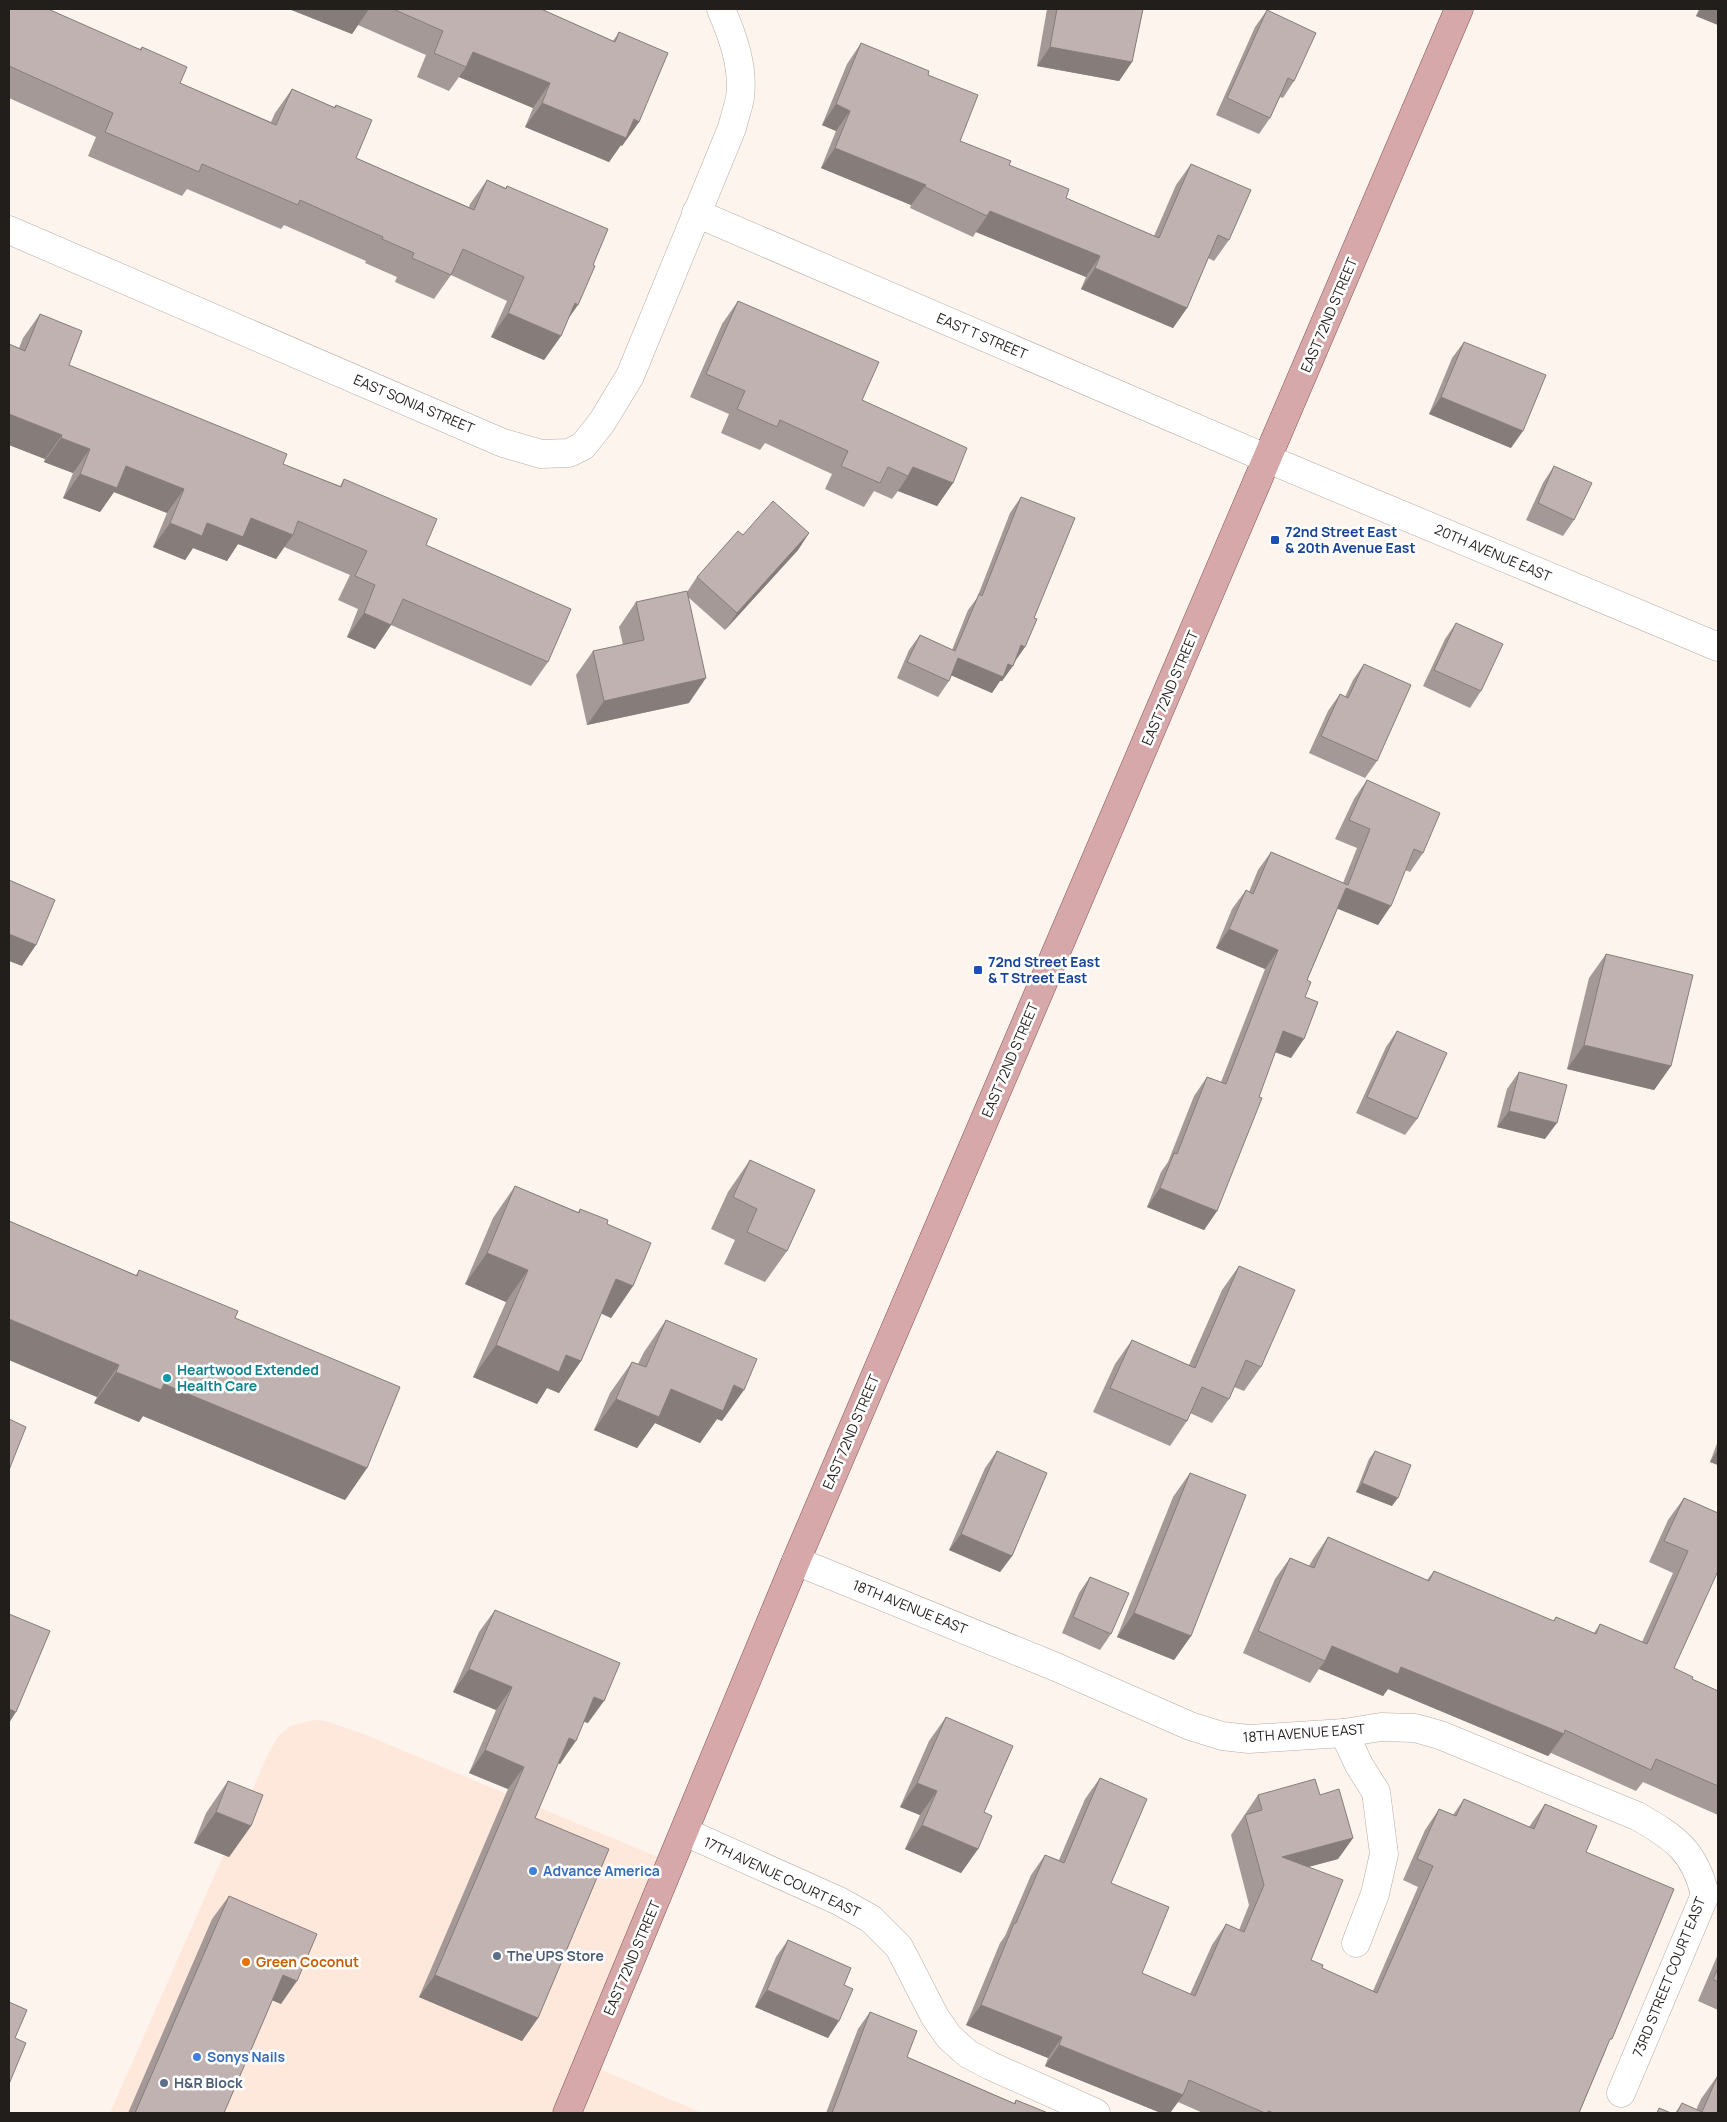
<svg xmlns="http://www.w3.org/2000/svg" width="1727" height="2122" viewBox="0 0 1727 2122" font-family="Manrope,sans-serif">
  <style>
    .commercial { fill: #fee7db }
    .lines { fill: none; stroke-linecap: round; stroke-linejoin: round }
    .minor-casing { stroke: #b6aba4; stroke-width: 29 }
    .major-casing { stroke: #855253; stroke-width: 29 }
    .minor { stroke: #fff; stroke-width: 28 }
    .major { stroke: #d6a8aa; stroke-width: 28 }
    .wall { fill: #a59997 }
    .shaded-wall { fill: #867d7b }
    .building { fill: #c0b2b0; stroke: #867d7b }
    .transit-dot { fill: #1a4fb4; stroke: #fff; stroke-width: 2 }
    .culture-dot { fill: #0f9aa8; stroke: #fff; stroke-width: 2 }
    .shop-dot { fill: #3f7fe0; stroke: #fff; stroke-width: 2 }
    .service-dot { fill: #5c6f8a; stroke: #fff; stroke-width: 2 }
    .food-dot { fill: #e8710a; stroke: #fff; stroke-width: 2 }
    .labels { text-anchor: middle; stroke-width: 5; stroke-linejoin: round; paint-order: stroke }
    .street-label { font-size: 14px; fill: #221e1c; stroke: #fff }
    .transit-label { font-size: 14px; font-weight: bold; fill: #164399; stroke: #fff; text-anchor: start }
    .culture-label { font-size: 14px; font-weight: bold; fill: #0d838f; stroke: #fff; text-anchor: start }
    .shop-label { font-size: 14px; font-weight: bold; fill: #366cbe; stroke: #fff; text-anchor: start }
    .service-label { font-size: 14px; font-weight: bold; fill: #4e5e75; stroke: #fff; text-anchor: start }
    .food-label { font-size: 14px; font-weight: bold; fill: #c56008; stroke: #fff; text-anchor: start }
  </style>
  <rect width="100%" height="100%" fill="#fef4ee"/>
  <!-- commercial -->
  <path class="commercial" d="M319 1720 332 1723 366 1735 672 1863 588 2064 702 2113H110L268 1754 279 1735 291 1726 309 1721Z"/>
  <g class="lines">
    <!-- minor casing -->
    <g class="minor-casing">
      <g id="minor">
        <path d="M696 213 1268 459 1718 647"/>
        <path d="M9 230 503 443 541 454 569 453 583 446 602 422 630 376 732 128C734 119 738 108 740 98 744 67 733 37 721 9"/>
        <path d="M796 1561 1056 1667 1190 1726 1222 1736 1249 1739 1344 1733 1381 1727 1415 1728 1440 1735 1637 1816C1674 1837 1695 1851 1705 1895L1621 2093"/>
        <path d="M1344 1733 1359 1765 1376 1792 1384 1854 1375 1894 1356 1943"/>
        <path d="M685 1832 839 1901 871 1919 899 1947 935 2017 949 2037 968 2054 991 2066 1096 2113"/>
      </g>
    </g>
    <!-- major casing -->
    <g class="major-casing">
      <path id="major" d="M567 2113 796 1561 1459 9"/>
    </g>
    <!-- minor -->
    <use href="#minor" class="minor"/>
    <!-- major -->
    <use href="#major" class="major"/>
  </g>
  <!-- wall -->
  <g class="wall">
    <path d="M9 9 140 49 142 47 180 83 271 122 275 113 292 89 334 107 336 105 356 158 469 207 470 204 487 180 506 188 507 186 569 317 561 336 544 360 491 337 507 301 451 275 434 299 395 282 397 277 365 263 366 261 284 225 281 229 187 189 182 196 88 156 96 137 9 98Z"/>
    <path d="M289 9H541L613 41 619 32 639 122 622 146 621 145 609 162 525 127 533 108 459 77 449 91 417 77 426 55 358 25 352 34Z"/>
    <path d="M1047 9H1143L1132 62 1119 81 1037 66Z"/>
    <path d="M1699 9H1718V25L1696 16Z"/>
    <path d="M1267 10 1294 81 1283 98 1280 97 1270 118 1259 134 1216 115 1255 27Z"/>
    <path d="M861 43 928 75 960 141 1009 165 1066 198 1154 236 1176 185 1191 164 1229 240 1214 261 1208 258 1187 308 1173 328 1081 289 1086 277 976 232 973 237 910 208 911 205 821 168 836 131 822 125 847 64Z"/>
    <path d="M738 301 862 400 953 483 937 506 898 491 892 499 874 491 864 507 825 489 832 474 765 443 760 450 721 433 729 414 690 397 722 324Z"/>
    <path d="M40 314 69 365 283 464 340 486 344 479 426 545 548 662 531 686 391 625 375 649 347 637 358 609 338 600 350 575 284 547 276 559 238 544 227 561 193 548 185 560 153 547 167 513 114 492 100 512 63 498 73 473 44 462 45 459 9 445V344L19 348 23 338Z"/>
    <path d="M1464 342 1511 448 1429 414 1452 358Z"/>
    <path d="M1554 466 1574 520 1563 536 1526 520 1543 483Z"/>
    <path d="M1021 497 1034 618 1025 647 1002 681H1000L992 693 951 675 949 681 938 697 897 678 909 650 920 635 952 650 968 610 977 598 1010 513Z"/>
    <path d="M809 533 798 550 725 630 688 597 689 703 587 725 576 675 593 651 623 645 619 627 636 602 687 592 697 577 743 535Z"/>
    <path d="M1456 623 1481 691 1470 708 1423 686 1445 639Z"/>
    <path d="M1364 664 1377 761 1365 778 1309 753 1328 711 1340 694 1345 697 1353 680Z"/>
    <path d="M1367 780 1423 853 1410 872 1405 870 1378 925 1338 908 1307 980 1305 997 1291 1058 1275 1052 1217 1211 1204 1230 1147 1207 1161 1172 1168 1162 1194 1096 1207 1077 1221 1082 1265 969 1216 948 1232 909 1246 890 1249 892 1258 870 1271 852 1343 883 1357 848 1335 839 1354 799Z"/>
    <path d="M1606 954 1671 1066 1654 1090 1567 1069 1589 978Z"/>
    <path d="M1397 1031 1417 1119 1405 1135 1356 1113 1386 1047Z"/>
    <path d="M1519 1072 1545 1139 1497 1127 1507 1089Z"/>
    <path d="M750 1160 787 1251 765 1282 724 1264 735 1240 711 1229 728 1192Z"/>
    <path d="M515 1186 578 1212 580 1209 607 1224 633 1286 611 1318 601 1313 581 1361 559 1393 547 1388 537 1404 473 1377 506 1302 465 1284 493 1218Z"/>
    <path d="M9 1221 136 1275 139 1270 235 1318 367 1468 345 1500 143 1416 139 1422 94 1403 97 1397 9 1360Z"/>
    <path d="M1239 1266 1261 1367 1244 1391 1234 1387 1229 1399 1212 1423 1190 1413 1187 1421 1170 1446 1093 1412 1115 1364 1132 1340 1189 1365 1222 1290Z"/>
    <path d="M666 1320 722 1421 717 1419 700 1443 655 1423 637 1448 594 1430 610 1393 632 1362 638 1364 644 1352Z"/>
    <path d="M1718 1441V1465L1710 1462Z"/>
    <path d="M997 1451 1012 1556 1000 1572 949 1550 985 1468Z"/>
    <path d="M1375 1451 1392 1506 1356 1492 1369 1459Z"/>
    <path d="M1190 1473 1191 1636 1174 1660 1117 1637 1173 1497Z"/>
    <path d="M1684 1498 1718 1513 1674 1668 1692 1679 1718 1691V1815L1643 1782 1636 1791 1551 1753 1548 1756 1388 1689 1383 1696 1319 1669 1310 1683 1243 1653 1275 1579 1290 1558 1309 1566 1313 1559 1328 1537 1427 1580 1434 1571 1553 1621 1556 1617 1594 1633 1600 1624 1642 1642 1673 1573 1649 1562 1668 1520Z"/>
    <path d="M1090 1577 1111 1634 1100 1650 1062 1633 1079 1593Z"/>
    <path d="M495 1610 588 1723 584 1722 560 1764 558 1763 535 1818 538 2018 522 2041 419 1997 508 1789 469 1773 496 1710 453 1692 479 1632Z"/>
    <path d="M946 1717 978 1849 961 1873 905 1849 920 1815 900 1807 929 1741Z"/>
    <path d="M1100 1778 1111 1883 1142 1973 1190 1994 1212 1945 1226 1924 1239 1930 1249 1905 1231 1835 1258 1795H1320L1353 1838 1338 1859 1308 1867 1311 1960 1322 1968 1373 1991 1418 1887 1403 1880 1425 1830 1439 1809 1453 1815 1464 1799 1529 1827 1545 1804 1586 1852 1607 2047 1579 2113H1203L1178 2102 1170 2113H1161L1045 2066 1048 2058 966 2025 1000 1943 1005 1936 1031 1875 1045 1855 1059 1860 1085 1799Z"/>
    <path d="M228 1781 251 1826 229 1857 194 1843 206 1813Z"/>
    <path d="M229 1896 281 2004 272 2000 224 2113H128L212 1919Z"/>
    <path d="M788 1940 844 1985 828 2038 755 2007 776 1957Z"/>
    <path d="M1718 1954V2010L1698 2001Z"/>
    <path d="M870 2012 907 2057 1014 2103 1016 2100 1048 2113H826L858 2029Z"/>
    <path d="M1718 2075V2113H1675L1682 2103 1696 2110 1701 2099Z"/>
  </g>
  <!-- shaded-wall -->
  <g class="shaded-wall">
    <path d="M289 9H369L352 34Z"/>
    <path d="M1701 9H1718V25L1696 16Z"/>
    <path d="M1050 47 1132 62 1119 81 1037 66Z"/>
    <path d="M473 52 550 83 533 108 459 77 466 67Z"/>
    <path d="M542 103 634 119 639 122 622 146 621 145 609 162 525 127Z"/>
    <path d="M836 104 850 111 836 131 822 125Z"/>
    <path d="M835 148 926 185 911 205 821 168Z"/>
    <path d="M990 211 1100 256 1086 277 976 232 987 216Z"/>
    <path d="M1095 268 1187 308 1173 328 1081 289Z"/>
    <path d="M575 303 578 305 561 329Z"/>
    <path d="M508 313 561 336 544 360 491 337Z"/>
    <path d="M1441 397 1523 431 1511 448 1429 414Z"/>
    <path d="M9 414 62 435 45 459 9 445Z"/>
    <path d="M61 438 90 449 73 473 44 462Z"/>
    <path d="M126 466 184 489 167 513 114 492 100 512 63 498 80 474Z"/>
    <path d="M913 467 953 483 937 506 898 491 908 476Z"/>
    <path d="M251 518 293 535 276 559 238 544 227 561 193 548 185 560 153 547 170 523H207Z"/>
    <path d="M809 533 798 550 725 630 737 613Z"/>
    <path d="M364 613 391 625 375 649 347 637Z"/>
    <path d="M1021 645 1025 647 1014 662Z"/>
    <path d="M958 658 1008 664 1013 666 1002 681H1000L992 693 948 674Z"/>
    <path d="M706 678 689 703 587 725 604 701Z"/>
    <path d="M1346 888 1391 906 1378 925 1333 907Z"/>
    <path d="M1229 929 1278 950 1265 969 1216 948Z"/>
    <path d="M9 934 36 945 22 966 9 961Z"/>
    <path d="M1283 1031 1304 1039 1291 1058 1269 1050Z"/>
    <path d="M1584 1045 1671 1066 1654 1090 1567 1069Z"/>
    <path d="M1509 1111 1557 1123 1545 1139 1497 1127Z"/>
    <path d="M1160 1188 1217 1211 1204 1230 1147 1207Z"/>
    <path d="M487 1253 528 1270 506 1302 465 1284Z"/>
    <path d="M616 1279 633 1286 611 1318 594 1310Z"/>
    <path d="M9 1319 119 1365 97 1397 9 1360Z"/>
    <path d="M496 1345 566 1355 581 1361 559 1393 547 1388 537 1404 473 1377Z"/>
    <path d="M116 1372 164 1384 367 1468 345 1500 143 1416 139 1422 94 1403Z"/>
    <path d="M734 1385 744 1390 722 1421 717 1419 700 1443 655 1423 637 1448 594 1430 616 1399 671 1389Z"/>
    <path d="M1718 1450V1465L1710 1462Z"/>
    <path d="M1362 1483 1398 1498 1392 1506 1356 1492Z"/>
    <path d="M961 1534 1012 1556 1000 1572 949 1550Z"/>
    <path d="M1134 1613 1191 1636 1174 1660 1117 1637Z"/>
    <path d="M1332 1646 1401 1667 1564 1734 1548 1756 1388 1689 1383 1696 1319 1669 1325 1661Z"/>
    <path d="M469 1669 512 1687 496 1710 453 1692Z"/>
    <path d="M594 1697 604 1701 588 1723 578 1719Z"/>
    <path d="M9 1709 16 1712 9 1723Z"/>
    <path d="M569 1738 576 1741 560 1764 553 1761Z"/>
    <path d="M485 1750 524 1767 508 1789 469 1773Z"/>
    <path d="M917 1783 937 1791 920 1815 900 1807Z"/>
    <path d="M216 1812 251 1826 229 1857 194 1843Z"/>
    <path d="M922 1825 978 1849 961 1873 905 1849Z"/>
    <path d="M1353 1838 1338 1859 1267 1878 1282 1857Z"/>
    <path d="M283 1975 297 1981 281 2004 267 1998Z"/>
    <path d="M435 1975 538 2018 522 2041 419 1997Z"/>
    <path d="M767 1990 839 2021 828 2038 755 2007Z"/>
    <path d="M981 2005 1062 2037 1048 2058 966 2025Z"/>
    <path d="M1059 2045 1183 2095 1170 2113H1161L1045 2066Z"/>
  </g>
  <!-- building -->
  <g class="building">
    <path d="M9 9H48L141 50 142 47 187 67 180 83 276 125 292 89 335 108 336 105 372 120 356 158 474 210 487 180 506 189 507 186 608 229 593 265 595 266 578 305 575 303 561 336 508 313 524 277 463 249 451 275 412 258 414 253 382 239 383 237 300 200 298 205 202 164 199 172 105 132 113 113 9 66Z"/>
    <path d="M393 9H541L615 42 619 32 668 53 639 122 634 119 626 138 542 103 550 83 473 52 466 67 434 53 443 31Z"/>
    <path d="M1057 9H1143L1132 62 1050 47Z"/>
    <path d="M1267 10 1316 33 1294 81 1288 78 1270 118 1227 98Z"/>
    <path d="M861 43 929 71 928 75 978 95 960 141 1011 161 1009 165 1069 189 1066 198 1159 238 1191 164 1251 190 1229 240 1218 235 1187 308 1095 268 1100 256 990 211 987 216 925 187 926 185 835 148 850 111 836 104Z"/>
    <path d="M738 301 879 362 862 400 967 448 953 483 913 467 908 476 888 467 880 483 841 466 848 451 780 420 777 427 737 409 745 391 706 374Z"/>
    <path d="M40 314 82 331 69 365 287 454 283 464 341 487 344 479 437 519 426 545 571 609 548 662 403 599 391 625 364 613 375 585 355 576 367 551 298 521 293 535 251 518 243 537 207 523 202 536 170 523 184 489 126 466 117 488 80 474 90 449 61 438 62 435 9 414V344L25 351Z"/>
    <path d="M1464 342 1546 375 1523 431 1441 397Z"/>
    <path d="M1554 466 1592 483 1574 520 1538 503Z"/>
    <path d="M1021 497 1075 518 1034 618 1037 619 1025 647 1021 645 1013 666 1008 664 1003 677 958 658 949 681 907 662 920 635 955 651 979 594 982 596Z"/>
    <path d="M773 501 809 533 737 613 697 577 738 531 743 535Z"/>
    <path d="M687 591 706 678 604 701 593 651 644 640 636 602Z"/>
    <path d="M1456 623 1503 644 1481 691 1434 670Z"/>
    <path d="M1364 664 1411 685 1377 761 1321 736 1340 694 1348 698Z"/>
    <path d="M1367 780 1440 813 1423 853 1414 849 1391 906 1346 888 1307 980 1311 982 1305 997 1318 1002 1304 1039 1283 1031 1259 1097 1262 1098 1217 1211 1160 1188 1174 1153 1177 1154 1207 1077 1226 1084 1278 950 1229 929 1246 890 1253 894 1271 852 1348 885 1370 829 1349 820Z"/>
    <path d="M9 880 55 900 36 945 9 934Z"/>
    <path d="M1606 954 1693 975 1671 1066 1584 1045Z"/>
    <path d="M1397 1031 1447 1053 1417 1119 1367 1097Z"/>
    <path d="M1519 1072 1567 1085 1557 1123 1509 1111Z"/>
    <path d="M750 1160 815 1190 787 1251 747 1232 757 1209 733 1197Z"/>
    <path d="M515 1186 579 1213 580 1209 608 1220 607 1224 651 1243 633 1286 616 1279 581 1361 566 1355 559 1372 496 1345 528 1270 487 1253Z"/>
    <path d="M9 1221 137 1276 139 1270 238 1311 235 1318 400 1387 367 1468 164 1384 161 1390 116 1372 119 1365 9 1319Z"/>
    <path d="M1239 1266 1295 1290 1261 1367 1246 1360 1229 1399 1202 1387 1187 1421 1110 1388 1132 1340 1195 1368Z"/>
    <path d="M666 1320 757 1359 744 1390 734 1385 723 1411 671 1389 659 1417 616 1399 632 1362 646 1367Z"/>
    <path d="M9 1419 26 1427 9 1470Z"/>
    <path d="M997 1451 1047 1473 1012 1556 961 1534Z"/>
    <path d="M1375 1451 1411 1465 1398 1498 1362 1483Z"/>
    <path d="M1190 1473 1246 1495 1191 1636 1134 1613Z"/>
    <path d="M1684 1498 1718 1513V1571L1674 1668 1693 1677 1692 1679 1718 1691V1786L1656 1759 1651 1770 1565 1730 1564 1734 1401 1667 1398 1674 1332 1646 1325 1661 1258 1631 1290 1558 1314 1568 1328 1537 1429 1581 1434 1571 1554 1621 1556 1617 1596 1634 1600 1624 1647 1644 1688 1551 1664 1541Z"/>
    <path d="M1090 1577 1129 1593 1111 1634 1073 1617Z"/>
    <path d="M495 1610 620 1663 604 1701 594 1697 576 1741 569 1738 535 1818 609 1849 538 2018 435 1975 524 1767 485 1750 512 1687 469 1669Z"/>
    <path d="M9 1614 50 1631 16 1712 9 1709Z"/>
    <path d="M946 1717 1013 1746 984 1812 992 1816 978 1849 922 1825 937 1791 917 1783Z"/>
    <path d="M1100 1778 1147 1799 1111 1883 1169 1907 1142 1973 1195 1996 1226 1924 1244 1932 1264 1885 1245 1815 1262 1810 1258 1795 1315 1779 1320 1795 1339 1789 1353 1838 1282 1857 1343 1880 1311 1960 1323 1965 1322 1968 1377 1993 1433 1866 1417 1859 1439 1809 1456 1816 1464 1799 1534 1829 1545 1804 1597 1826 1586 1852 1674 1889 1612 2039H1610L1579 2113H1274L1268 2111V2113H1265L1189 2080 1183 2095 1059 2045 1062 2037 981 2005 1014 1923H1016L1045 1855 1064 1863Z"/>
    <path d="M228 1781 263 1795 251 1826 216 1812Z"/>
    <path d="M229 1896 317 1934 297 1981 283 1975 224 2113H135Z"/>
    <path d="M788 1940 851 1968 844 1985 853 1989 839 2021 767 1990Z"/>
    <path d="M1718 1968V1982L1713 1979Z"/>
    <path d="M9 2002 27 2010 15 2038 26 2043 9 2084Z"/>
    <path d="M870 2012 917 2031 907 2057 1015 2104 1016 2100 1048 2113H832Z"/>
    <path d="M1718 2075V2113H1677L1682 2103 1702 2112Z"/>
    <path d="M1659 2108 1671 2113H1657Z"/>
  </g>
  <!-- markers -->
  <g class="transit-dot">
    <rect x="1270" y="535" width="10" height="10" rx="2.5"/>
    <rect x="973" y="965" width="10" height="10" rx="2.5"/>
  </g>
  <circle class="culture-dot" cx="167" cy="1378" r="5"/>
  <g class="shop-dot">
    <circle cx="533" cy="1871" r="5"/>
    <circle cx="197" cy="2057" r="5"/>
  </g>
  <g class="service-dot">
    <circle cx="497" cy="1956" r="5"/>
    <circle cx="164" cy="2083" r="5"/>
  </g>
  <circle class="food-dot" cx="246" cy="1962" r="5"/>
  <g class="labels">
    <!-- street labels -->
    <g class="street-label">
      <text transform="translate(1329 315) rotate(-67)" y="5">EAST 72ND STREET</text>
      <text transform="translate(982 336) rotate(23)" y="5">EAST T STREET</text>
      <text transform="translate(414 404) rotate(23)" y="5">EAST SONIA STREET</text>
      <text transform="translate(1493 553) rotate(23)" y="5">20TH AVENUE EAST</text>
      <text transform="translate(1170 688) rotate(-67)" y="5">EAST 72ND STREET</text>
      <text transform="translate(1010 1060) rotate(-67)" y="5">EAST 72ND STREET</text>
      <text transform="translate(851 1432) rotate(-67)" y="5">EAST 72ND STREET</text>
      <text transform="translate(910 1607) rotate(22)" y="5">18TH AVENUE EAST</text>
      <text transform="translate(1304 1733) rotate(-4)" y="5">18TH AVENUE EAST</text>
      <text transform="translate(782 1877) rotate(25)" y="5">17TH AVENUE COURT EAST</text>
      <text transform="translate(632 1958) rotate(-67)" y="5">EAST 72ND STREET</text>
      <text transform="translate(1669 1977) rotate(-68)" y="5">73RD STREET COURT EAST</text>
    </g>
    <!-- transit labels -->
    <g class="transit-label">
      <text x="1285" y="537">72nd Street East<tspan x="1285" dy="16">&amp; 20th Avenue East</tspan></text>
      <text x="988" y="967">72nd Street East<tspan x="988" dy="16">&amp; T Street East</tspan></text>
    </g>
    <!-- culture labels -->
    <g class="culture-label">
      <text x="177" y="1375">Heartwood Extended<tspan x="177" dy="16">Health Care</tspan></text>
    </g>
    <!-- shop labels -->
    <g class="shop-label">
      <text x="543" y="1876">Advance America</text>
      <text x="207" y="2062">Sonys Nails</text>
    </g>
    <!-- service labels -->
    <g class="service-label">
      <text x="507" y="1961">The UPS Store</text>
      <text x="174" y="2088">H&amp;R Block</text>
    </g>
    <!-- food labels -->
    <g class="food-label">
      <text x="256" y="1967">Green Coconut</text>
    </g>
  </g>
  <!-- border -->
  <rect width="1727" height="2122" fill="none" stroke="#221e1c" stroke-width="20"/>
</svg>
